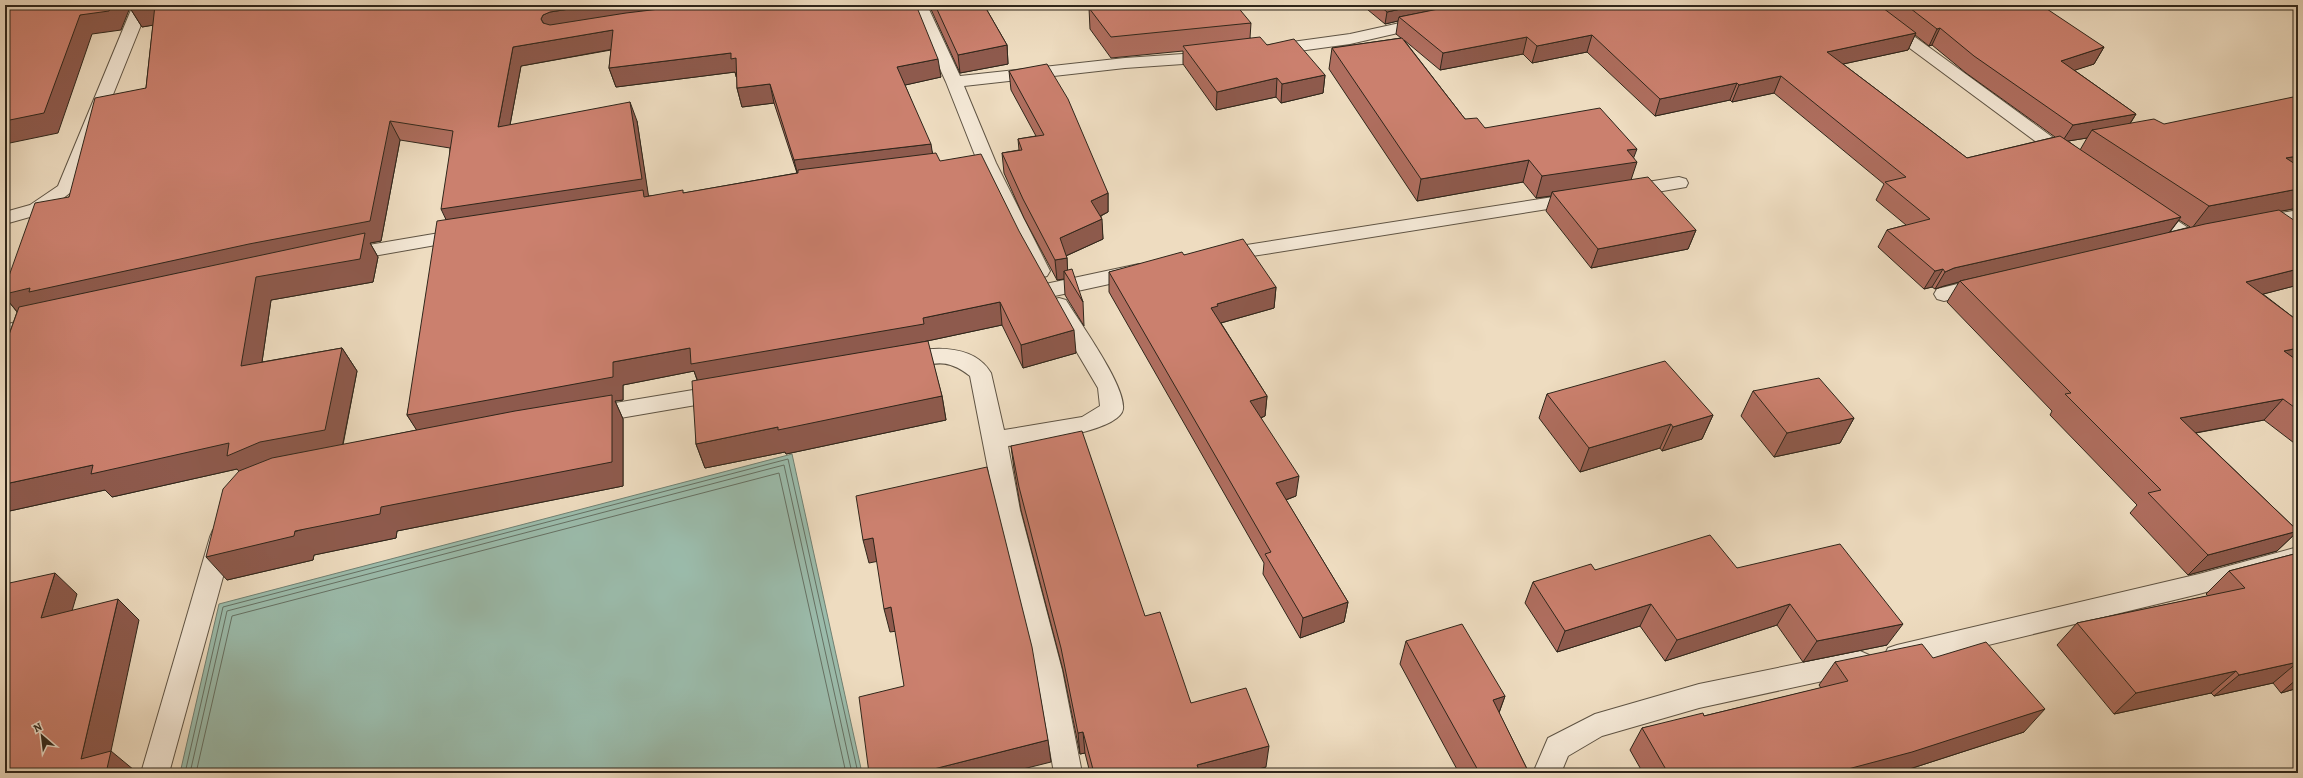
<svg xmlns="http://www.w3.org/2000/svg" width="2303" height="778" viewBox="0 0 2303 778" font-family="Alegreya,serif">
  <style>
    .water { fill: #9bbcac; stroke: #708072 }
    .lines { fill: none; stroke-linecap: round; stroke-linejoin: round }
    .shore { stroke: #657164; stroke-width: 1 }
    .street-casing { stroke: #5f5444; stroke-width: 2 }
    .street { fill: #f4e8d6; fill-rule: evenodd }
    .wall { fill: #af6e5f; stroke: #2f261b; fill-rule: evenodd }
    .shaded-wall { fill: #8e5a4d; stroke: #2f261b }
    .building { fill: #cb806e; stroke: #2f261b }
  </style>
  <rect width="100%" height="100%" fill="#eedcc0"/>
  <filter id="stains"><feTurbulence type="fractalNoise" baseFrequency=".005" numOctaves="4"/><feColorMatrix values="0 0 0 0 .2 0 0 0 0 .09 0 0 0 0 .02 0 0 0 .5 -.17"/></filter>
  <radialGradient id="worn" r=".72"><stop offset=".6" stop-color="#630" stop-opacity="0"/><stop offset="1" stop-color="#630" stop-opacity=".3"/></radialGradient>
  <!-- water -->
  <path class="water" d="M792 454 862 773H180L219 604Z"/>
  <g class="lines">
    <!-- shore -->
    <g class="shore">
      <path d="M185 773 223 607 788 459 858 773"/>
      <path d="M190 773 227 611 784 465 852 773"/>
      <path d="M196 773 232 616 779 473 846 773"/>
    </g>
    <!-- street casing -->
    <g class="street-casing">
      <g id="street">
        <path d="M133 5H149L75 189 44 213 5 224V212L30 205 58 186Z"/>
        <path d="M911 5H927L960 76 1125 58 1212 52 1218 54 1220 57 1218 60 1212 62 1125 68 964 86 996 163 1050 271 1047 276 1040 278 1033 276 1030 271 978 163 946 82Z"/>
        <path d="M1857 5H1875L1904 29 2074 153 2077 157 2074 161H2062L1892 35Z"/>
        <path d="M1427 17 1433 19 1435 22 1433 25 1350 44 1270 55 1264 53 1262 50 1264 47 1270 45 1350 34Z"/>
        <path d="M1679 177 1686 179 1688 183 1686 187 1628 197 1621 195 1619 191 1621 187 1628 185Z"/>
        <path d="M1579 193 1586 195 1588 199 1586 203 1221 261 1214 260 1211 255 1214 250 1221 249Z"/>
        <path d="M2148 204 2155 206 2196 233 2199 237 2196 241 2189 243 2182 241 2141 214 2138 210 2141 206Z"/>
        <path d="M2298 210V222L2260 228 2253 226 2250 222 2253 218Z"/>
        <path d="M463 229 470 231 473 235 470 239 345 261 338 260 335 255 338 250 345 249Z"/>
        <path d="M1139 264 1146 266 1149 271 1146 276 1050 297 1043 295 1040 290 1043 285 1050 283Z"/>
        <path d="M1982 278 1989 280 1992 285 1989 290 1944 301 1937 299 1934 294 1937 289Z"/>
        <path d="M1059 298 1066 300C1080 323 1126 386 1123 409 1120 432 1027 443 1008 446L1020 510 1062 670 1082 773H1054L1036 670 996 510 970 376C936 349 924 375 894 366L891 361 894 356C925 347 972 341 991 373L1004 430 1082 417 1100 406 1098 388 1049 305 1052 300Z"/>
        <path d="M40 315 47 317 50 322 47 327 5 339V325Z"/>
        <path d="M723 385 731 387 734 393 731 399 591 423 583 421 580 415 583 409 591 407Z"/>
        <path d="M222 527 231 530 234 537 169 773H141L210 537 213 530Z"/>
        <path d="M2298 547V567L2199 594 1897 667 1888 664 1884 656 1888 648 1897 645 2199 574Z"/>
        <path d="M1860 651 1869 655 1873 663 1869 671 1699 708 1602 736 1568 756 1561 773H1533L1548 738 1595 714 1699 684Z"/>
      </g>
    </g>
    <!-- street -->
    <use href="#street" class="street"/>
  </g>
  <!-- wall -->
  <g class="wall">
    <path d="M929 5H984L1007 45 1008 64 960 73Z"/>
    <path d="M1362 5H1479L1481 7 1492 5H1966L2104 47 2094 64 2074 70 2136 114 2130 124 2298 208 2281 211 2298 285 2263 294 2298 321V446L2264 420 2196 433 2298 531 2277 551 2188 575 2130 513 2137 505 2050 415 2052 411 1947 302 1959 282 1944 286 1935 289 1932 287 1924 289 1878 247 1887 230 1906 225 1876 200 1884 184 1774 93 1732 102 1730 100 1655 116 1587 52 1532 63 1523 54 1440 70 1404 40 1465 119 1485 128 1634 158 1631 180 1696 230 1688 249 1591 268 1546 211 1551 196 1536 198 1523 182 1417 201 1329 69 1332 48 1401 38 1396 34 1398 21 1385 24ZM1915 35 1929 46 1932 45 1966 73 2055 137 1967 158 1843 64 1908 50ZM2087 138 2080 150 2068 141ZM2179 220 2190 227 2170 232Z"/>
    <path d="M130 8 941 77 905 85 933 154 940 161 1076 353 1023 368 1002 325 927 341 942 396 946 420 786 454 785 452 705 468 696 444 697 380 694 371 623 385V400L615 401 623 419V486L397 531 396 538 314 555 313 560 227 580 239 471 237 469 112 497 105 490 5 512V346L17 312 5 297V287L146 88 153 25 142 27ZM611 50 609 68 616 87 735 72 737 77V88L742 107 774 103 797 173 684 193 648 196 637 121 510 125 521 66ZM400 140 450 148 446 220 407 415 417 430 343 445 357 371 342 348 262 362 271 300 373 282 378 257 370 243 381 241Z"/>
    <path d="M1089 8 1251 23 1250 38 1267 45 1325 75 1323 93 1281 103 1276 97 1216 110 1183 64V51L1111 58 1090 29Z"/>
    <path d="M1009 71 1108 193V212L1101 216 1103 239 1066 256 1067 258V270L1083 302 1084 326 1065 295 1064 279 1057 280 1024 218 1004 173 1002 153 1019 150 1018 139 1036 136 1011 90Z"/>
    <path d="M1184 255 1276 287 1274 308 1221 323 1267 396 1265 416 1261 418 1296 496 1286 500 1348 602 1344 622 1300 638 1263 574 1264 563 1109 292V272Z"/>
    <path d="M1753 391 1854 418 1840 443 1774 457 1741 416Z"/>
    <path d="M1547 394 1713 415 1702 439 1662 451 1660 448 1580 472 1539 418Z"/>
    <path d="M1011 446 1145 616 1191 703 1266 767 1243 773H1090L1085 753 1080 754 1063 670 1021 510 1014 469Z"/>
    <path d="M2298 553V688L2281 693 2273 683 2214 696 2211 693 2114 714 2057 645 2077 623 2208 596 2206 594 2229 571Z"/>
    <path d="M1737 568 1887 645 1803 662 1777 625 1665 661 1640 626 1557 652 1525 603 1533 582 1595 570Z"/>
    <path d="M1406 641 1505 696 1499 713 1529 773H1459L1400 664Z"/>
    <path d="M1933 658 2024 732 1897 773H1643L1630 750 1642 728 1704 716 1821 688 1819 685 1835 662Z"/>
  </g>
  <!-- shaded-wall -->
  <g class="shaded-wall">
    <path d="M112 5H131L121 30 92 34 58 133 5 144V121L80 15Z"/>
    <path d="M152 5H155L166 23 142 27 130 8Z"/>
    <path d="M595 5H744L550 33 541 19 543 15 550 12Z"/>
    <path d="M1419 5H1459L1399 17 1398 21 1385 24 1387 12Z"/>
    <path d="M1940 28 1932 45 1929 46 1937 29Z"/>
    <path d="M613 30 619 48 521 66 506 146 498 127 513 47Z"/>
    <path d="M1916 33 1908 50 1820 69 1827 52Z"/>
    <path d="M1592 35 1587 52 1532 63 1537 46Z"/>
    <path d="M1527 37 1523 54 1440 70 1443 53Z"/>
    <path d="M1007 45 1008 64 960 73 958 55Z"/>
    <path d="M2104 47 2094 64 2051 78 2061 61Z"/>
    <path d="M731 53 736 58 741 77H736L735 72 616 87 609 68Z"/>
    <path d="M938 59 941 77 901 86 897 67Z"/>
    <path d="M1325 75 1323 93 1281 103 1282 84Z"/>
    <path d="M1781 76 1774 93 1732 102 1739 85Z"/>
    <path d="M1277 78 1276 97 1216 110 1217 92Z"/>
    <path d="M1737 83 1730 100 1655 116 1660 99Z"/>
    <path d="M770 84 774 103 742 107 737 88Z"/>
    <path d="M630 102 637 121 649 199 450 228 441 209Z"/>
    <path d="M2136 114 2125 131 2092 130 2087 138 2062 142 2073 125Z"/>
    <path d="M390 121 400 140 381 241 370 243 378 257 373 282 271 300 258 389 19 314 5 297V294Z"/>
    <path d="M931 144 934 163 799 180 794 160Z"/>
    <path d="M1637 149 1632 162H1637L1630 183 1552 192 1551 196 1536 198 1542 176 1627 150Z"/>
    <path d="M2298 156V175L2286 158Z"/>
    <path d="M1529 160 1523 182 1417 201 1421 179Z"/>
    <path d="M2298 189V208L2192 228 2209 206Z"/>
    <path d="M1108 193V212L1092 220 1091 201Z"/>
    <path d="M2181 217 2168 234 1960 281 1959 282 1944 286 1935 289 1945 272 1954 268Z"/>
    <path d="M1102 219 1103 239 1061 258 1060 238Z"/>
    <path d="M1696 230 1688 249 1591 268 1598 249Z"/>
    <path d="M1067 258 1068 277 1064 271V279L1057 280 1055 260Z"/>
    <path d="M1943 269 1932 287 1924 289 1935 271Z"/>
    <path d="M2298 269V285L2229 303 2246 282Z"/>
    <path d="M1276 287 1274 308 1217 324 1211 308 1217 304Z"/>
    <path d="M1000 302 1002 325 927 341 700 387 694 371 623 385V400L615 401 623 419V486L397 531 396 538 314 555 313 560 227 580 206 557 381 507 421 437 407 415 613 362 690 348 923 318Z"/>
    <path d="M1074 330 1076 353 1023 368 1021 345Z"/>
    <path d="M342 348 357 371 341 453 245 479 237 469 112 497 105 490 5 512V484L93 465Z"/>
    <path d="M2298 348V364L2284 351Z"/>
    <path d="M942 396 946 420 786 454 785 452 705 468 696 444 778 427Z"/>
    <path d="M1267 396 1265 416 1249 422 1250 401Z"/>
    <path d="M2283 399 2264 420 2162 439 2180 418Z"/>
    <path d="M1713 415 1702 439 1662 451 1673 427Z"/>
    <path d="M1854 418 1840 443 1774 457 1787 433Z"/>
    <path d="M1671 424 1660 448 1580 472 1589 448Z"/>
    <path d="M1299 476 1296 496 1274 504 1276 483Z"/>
    <path d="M2298 531 2277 551 2188 575 2208 555Z"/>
    <path d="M873 538 879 561 869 563 863 540Z"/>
    <path d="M55 573 77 594 64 638 41 618Z"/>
    <path d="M118 599 139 620 111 751 134 770 133 773H97L81 759Z"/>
    <path d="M1348 602 1344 622 1300 638 1303 618Z"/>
    <path d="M1651 604 1640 626 1557 652 1565 631Z"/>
    <path d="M1790 604 1777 625 1665 661 1677 640Z"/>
    <path d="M891 607 897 631 890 632 884 609Z"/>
    <path d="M1903 624 1887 645 1803 662 1817 641Z"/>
    <path d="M2298 662 2273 683 2214 696 2239 675Z"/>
    <path d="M2236 671 2211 693 2114 714 2136 693Z"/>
    <path d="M2298 678V688L2281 693Z"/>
    <path d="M1505 696 1497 718 1493 700Z"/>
    <path d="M2045 709 2024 732 1897 773H1833Z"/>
    <path d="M1083 732 1085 753 1080 754 1078 733Z"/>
    <path d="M1048 740 1051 762 1007 773H918Z"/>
    <path d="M1269 746 1266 767 1243 773H1196L1197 765Z"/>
  </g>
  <!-- building -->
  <g class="building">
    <path d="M5 5H112L109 11 80 15 44 113 5 121Z"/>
    <path d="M132 5H152L130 8Z"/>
    <path d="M155 5H595L550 12 543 15 541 19 543 23 550 25 626 13 693 5H916L938 59 897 67 931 144 794 160 770 84 737 88 736 58 731 59V53L609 68 613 30 513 47 498 127 630 102 642 179 441 209 453 131 390 121 370 221 249 244 29 292 30 288 5 294V287L35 203 69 197 95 98 146 88Z"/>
    <path d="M935 5H984L1007 45 958 55Z"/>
    <path d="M1104 5H1236L1251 23 1111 37 1089 8Z"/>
    <path d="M1379 5H1419L1387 12Z"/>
    <path d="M1458 5H1479L1481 7 1492 5H1879L1916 33 1827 52 1967 158 2060 136 2181 217 1954 268 1945 272 1943 269 1935 271 1887 230 1930 219 1885 182 1906 177 1781 76 1739 85 1737 83 1660 99 1592 35 1537 46 1527 37 1443 53 1399 17Z"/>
    <path d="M1906 5H1966L1967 6 1972 5H2041L2104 47 2061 61 2136 114 2073 125 1974 56 1940 28 1937 29Z"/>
    <path d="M1260 37 1267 45 1294 39 1325 75 1282 84 1277 78 1217 92 1183 46Z"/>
    <path d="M1402 38 1465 119 1477 118 1485 128 1600 108 1637 149 1627 150 1637 162 1542 176 1529 160 1421 179 1332 48Z"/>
    <path d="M1047 64 1068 99 1108 193 1091 201 1102 219 1060 238 1067 258 1055 260 1023 199 1002 153 1022 150 1018 139 1044 135 1009 71Z"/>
    <path d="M2298 96V156L2286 158 2298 166V189L2209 206 2092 130 2154 119 2164 124Z"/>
    <path d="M936 153 940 161 981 154 1019 231 1074 330 1021 345 1000 302 923 318 924 324 691 364 690 348 613 362V377L407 415 437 221 643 190 644 197 683 190V193L798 173V170Z"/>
    <path d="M1648 177 1696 230 1598 249 1552 192Z"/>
    <path d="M2279 210 2298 223V269L2246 282 2298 321V348L2284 351 2298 361V410L2283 399 2180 418 2298 531 2208 555 2148 493 2161 490 2065 394 2071 393 1960 281 2205 224Z"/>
    <path d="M365 233 360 259 256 277 241 366 342 348 325 430 260 442 227 456 229 443 91 474 93 465 5 484V346L19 307Z"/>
    <path d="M1243 239 1276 287 1217 304 1218 306 1211 308 1267 396 1250 401 1299 476 1276 483 1348 602 1303 618 1265 554 1271 552 1109 272 1182 252 1184 255Z"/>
    <path d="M1072 269 1083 302 1064 271Z"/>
    <path d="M928 341 942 396 778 430V427L696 444 692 381Z"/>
    <path d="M1665 361 1713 415 1673 427 1671 424 1589 448 1547 394Z"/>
    <path d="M1819 378 1854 418 1787 433 1753 391Z"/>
    <path d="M612 395V462L381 507 380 514 295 531 294 536 206 557 223 489 239 471 272 458 515 411Z"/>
    <path d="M1082 431 1145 616 1160 612 1191 703 1246 688 1269 746 1197 765 1200 773H1094L1083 732 1078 733 1061 648 1019 487 1011 446Z"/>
    <path d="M987 467 1032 647 1048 740 918 773H869L859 697 904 686 891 607 884 609 873 538 863 540 856 496Z"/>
    <path d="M1710 535 1737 568 1840 544 1903 624 1817 641 1790 604 1677 640 1651 604 1565 631 1533 582 1591 564 1595 570Z"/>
    <path d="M2298 553V662L2239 675 2236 671 2136 693 2077 623 2245 588 2229 571Z"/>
    <path d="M55 573 41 618 118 599 81 759 111 751 106 773H5V584Z"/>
    <path d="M1462 624 1505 696 1493 700 1529 773H1475L1479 772 1406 641Z"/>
    <path d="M1986 642 2045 709 1912 752 1833 773H1668L1642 728 1703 713 1704 716 1848 681 1835 662 1922 644 1933 658Z"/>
  </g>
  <!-- margin -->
  <rect width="2303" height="778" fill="none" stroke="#eedcc0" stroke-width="20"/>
  <rect x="6" y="6" width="2291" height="766" fill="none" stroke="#2f261b" stroke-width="2"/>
  <rect x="10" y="10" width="2283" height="758" fill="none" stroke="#2f261b"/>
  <!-- north arrow -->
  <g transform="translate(42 736) rotate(332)" stroke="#f4e8d6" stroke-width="3" paint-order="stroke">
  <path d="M0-3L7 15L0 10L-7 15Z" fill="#2f261b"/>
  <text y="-6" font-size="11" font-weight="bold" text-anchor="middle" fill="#2f261b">N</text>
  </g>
  <rect width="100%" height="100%" filter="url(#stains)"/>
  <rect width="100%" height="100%" fill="url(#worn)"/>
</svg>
